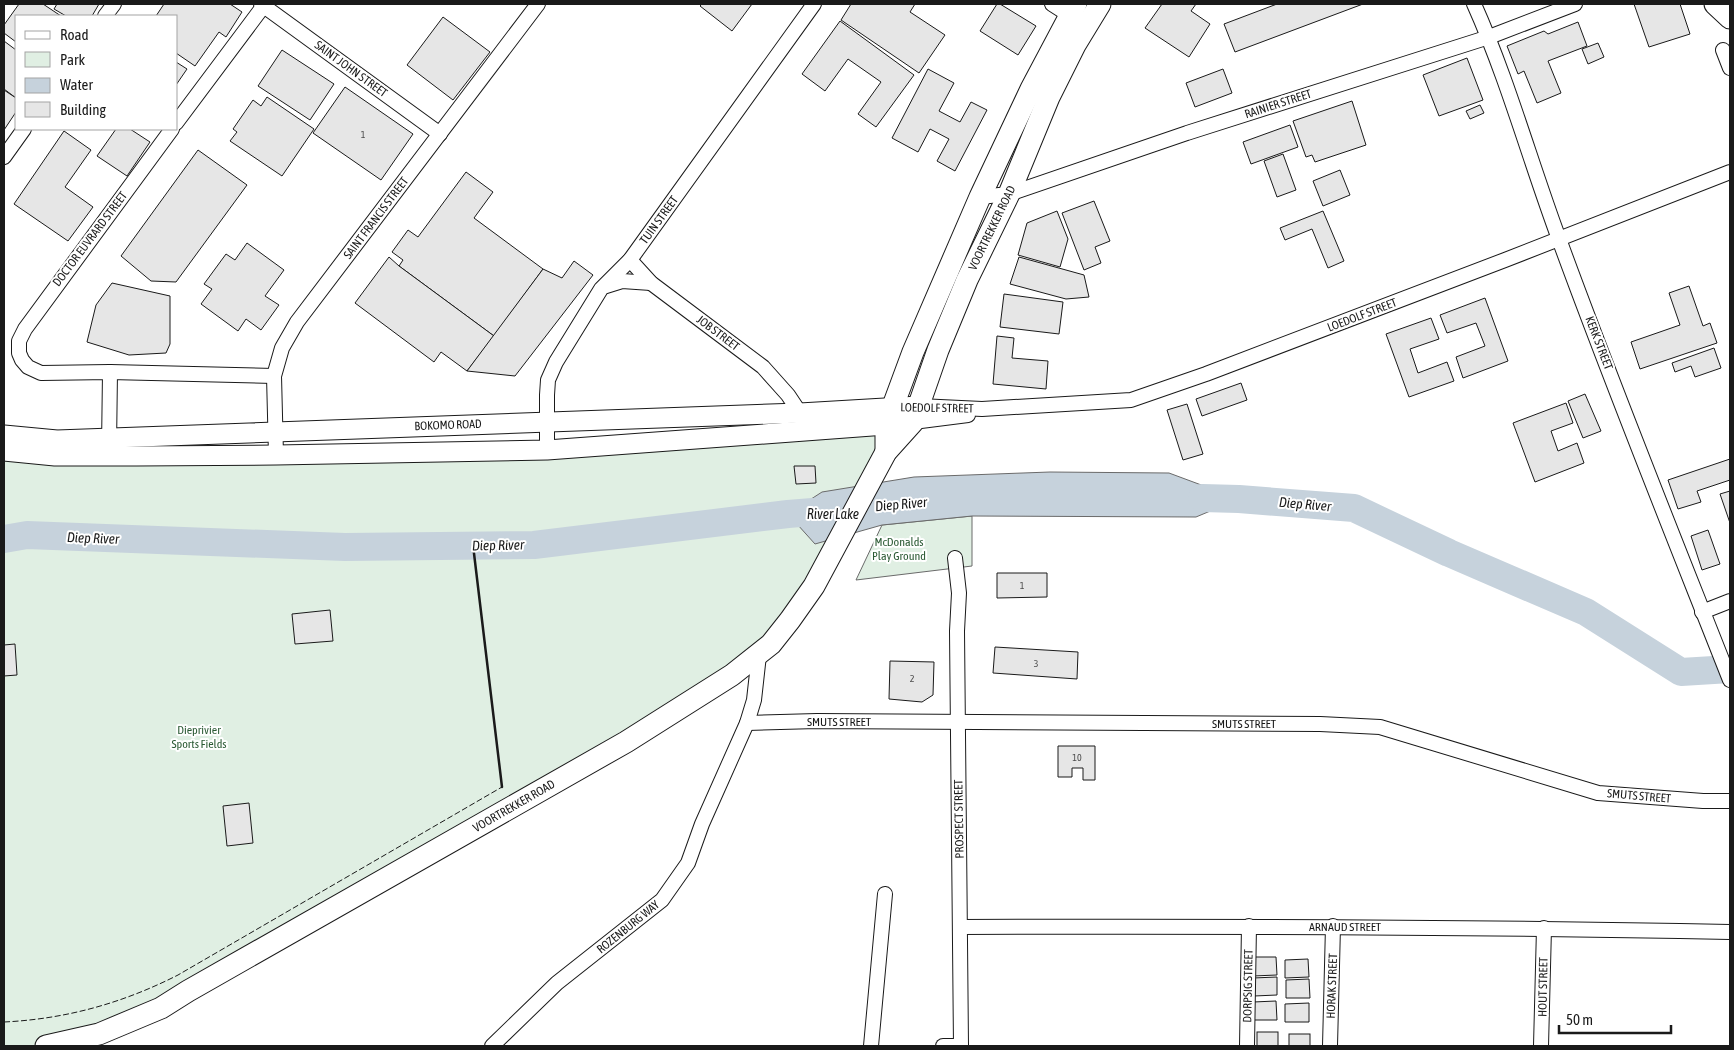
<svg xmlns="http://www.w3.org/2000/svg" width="1734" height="1050" viewBox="0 0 1734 1050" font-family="'Asap Condensed',sans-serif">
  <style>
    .green { fill: #e0efe3; stroke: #6a6a6a }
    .water { fill: #c6d2dc; stroke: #6a6a6a }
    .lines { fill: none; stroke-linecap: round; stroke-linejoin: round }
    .river { stroke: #c6d2dc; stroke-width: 28 }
    .building { fill: #e6e6e6; stroke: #1a1a1a }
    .street-casing { stroke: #1a1a1a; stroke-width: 16 }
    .secondary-casing { stroke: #1a1a1a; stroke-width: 21 }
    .primary-casing { stroke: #1a1a1a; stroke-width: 23 }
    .street { stroke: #fff; stroke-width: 14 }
    .secondary { stroke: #fff; stroke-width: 19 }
    .primary { stroke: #fff; stroke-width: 21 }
    .fence { stroke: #1a1a1a; stroke-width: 1; stroke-dasharray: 6 2.5; stroke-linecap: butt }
    .wall { stroke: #1a1a1a; stroke-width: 2.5 }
    .labels { text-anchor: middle; stroke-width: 4; stroke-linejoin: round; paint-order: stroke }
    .number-label { font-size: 10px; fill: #4d4d4d }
    .street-label { font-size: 12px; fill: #1a1a1a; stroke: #fff }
    .park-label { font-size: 12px; fill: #2b5a34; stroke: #fff }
    .water-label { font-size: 14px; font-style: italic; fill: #1a1a1a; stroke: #fff }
  </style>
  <rect width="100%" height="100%" fill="#fff"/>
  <!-- green -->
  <g class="green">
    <path d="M886 425V452L771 644 188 991 46 1046H4V451L276 455Z"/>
    <path d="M972 516V566L856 580 882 525Z"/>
  </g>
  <!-- water -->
  <path class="water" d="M1050 472 1169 473 1239 499 1196 517 972 516 882 525 815 544 788 514 822 492 914 477Z"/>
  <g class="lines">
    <!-- river -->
    <g class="river">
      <path d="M1202 498 1239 499 1354 508 1449 553 1586 612 1681 672 1730 669"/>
      <path d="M4 539 27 535 345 547 534 545 788 514 825 511"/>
    </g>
  </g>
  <!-- building -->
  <g class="building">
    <path d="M19 4H43L61 16H16V42L4 33V25Z"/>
    <path d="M57 4H99L92 16H66L54 9Z"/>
    <path d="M164 4H230L242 12 226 37 219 32 195 66 176 53V16H156Z"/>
    <path d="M702 4H752L732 31 700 6Z"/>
    <path d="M851 4H915L910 12 945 35 919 73 841 20Z"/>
    <path d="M997 4H1000L1036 26 1018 55 980 31Z"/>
    <path d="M1162 4H1196L1191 11 1210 24 1189 57 1145 28Z"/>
    <path d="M1277 4H1363L1235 52 1224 24Z"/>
    <path d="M1634 4H1680L1690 34 1649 47Z"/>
    <path d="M443 17 490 52 453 100 407 65Z"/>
    <path d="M840 21 914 75 876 127 858 114 881 82 848 59 825 91 802 74Z"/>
    <path d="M1578 22 1587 46 1548 61 1561 93 1537 103 1524 71 1518 74 1507 46 1544 31 1548 34Z"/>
    <path d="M4 41 16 50V98L4 89Z"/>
    <path d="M1598 43 1604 57 1588 64 1582 49Z"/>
    <path d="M282 50 334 84 310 120 258 86Z"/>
    <path d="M1467 58 1483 100 1439 116 1423 75Z"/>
    <path d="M176 62 187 69 176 85Z"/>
    <path d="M928 69 954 83 939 111 960 122 971 102 987 110 955 171 937 161 949 139 930 129 918 152 892 138Z"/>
    <path d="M1223 69 1232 93 1195 107 1186 83Z"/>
    <path d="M345 87 413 134 381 180 313 133Z"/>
    <path d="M4 90 16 98V112L4 130Z"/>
    <path d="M267 97 314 129 282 176 230 141 237 132 233 129 253 100 261 106Z"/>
    <path d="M1352 101 1366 145 1315 162 1312 155 1306 157 1293 121Z"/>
    <path d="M1480 105 1484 113 1470 119 1466 111Z"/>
    <path d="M1290 125 1298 147 1251 164 1243 142Z"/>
    <path d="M116 129H130L150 142 127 176 97 156Z"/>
    <path d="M64 131 91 150 65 187 93 207 68 241 14 204Z"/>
    <path d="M198 150 247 185 176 282 151 281 121 256Z"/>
    <path d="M1283 154 1296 190 1277 197 1264 161Z"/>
    <path d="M1340 170 1350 195 1323 206 1313 181Z"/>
    <path d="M466 172 493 192 474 218 543 269 494 336 399 266 403 260 392 252 408 230 418 237Z"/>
    <path d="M1094 201 1110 241 1095 247 1101 263 1084 270 1062 213Z"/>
    <path d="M1057 211 1068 239 1060 267 1018 255 1027 223Z"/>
    <path d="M1323 211 1344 261 1328 268 1312 229 1285 240 1280 228Z"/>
    <path d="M247 243 284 270 265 296 279 305 261 330 246 319 238 331 201 304 212 289 204 284 226 254 235 260Z"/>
    <path d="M389 257 399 266 494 336 467 371 441 352 434 362 355 303Z"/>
    <path d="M1019 257 1084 275 1089 297 1066 299 1010 284Z"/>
    <path d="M574 261 593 275 515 376 467 371 543 269 562 278Z"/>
    <path d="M112 283 170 296V344L166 353 129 355 87 342 96 305Z"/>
    <path d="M1689 286 1703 326 1710 323 1717 343 1640 369 1631 342 1680 325 1669 293Z"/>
    <path d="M1004 294 1063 302 1059 334 1000 327Z"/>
    <path d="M1485 298 1508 361 1463 378 1456 357 1485 346 1476 323 1447 333 1440 315Z"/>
    <path d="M1431 318 1439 339 1410 349 1418 373 1447 362 1454 381 1409 397 1386 334Z"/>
    <path d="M997 336 1014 338 1012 358 1048 361 1046 389 993 384Z"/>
    <path d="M1714 348 1721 368 1695 377 1691 366 1675 372 1672 363Z"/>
    <path d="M1241 383 1247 400 1202 416 1196 399Z"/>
    <path d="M1585 394 1601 431 1583 438 1568 401Z"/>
    <path d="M1566 403 1573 423 1551 431 1558 451 1577 443 1584 463 1535 482 1513 423Z"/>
    <path d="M1187 404 1203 454 1183 460 1167 410Z"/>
    <path d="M1730 459V480L1697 491 1701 502 1678 509 1668 480Z"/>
    <path d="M794 466H815L816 483 796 484Z"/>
    <path d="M1730 491V523L1720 494Z"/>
    <path d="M1708 530 1720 564 1702 570 1691 536Z"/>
    <path d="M997 573H1047V597L997 598Z"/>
    <path d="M330 610 333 641 295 644 292 614Z"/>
    <path d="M15 644 17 675 4 676V645Z"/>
    <path d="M995 647 1078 652 1077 679 993 673Z"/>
    <path d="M890 661 934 662 933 695 922 702 889 699Z"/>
    <path d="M1058 746H1095V780H1083V768H1072V777H1058Z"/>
    <path d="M249 803 253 843 227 846 223 806Z"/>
    <path d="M1252 957H1276L1277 975 1253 976Z"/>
    <path d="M1308 959 1309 977 1285 978V960Z"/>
    <path d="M1277 977V995L1254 996 1253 978Z"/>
    <path d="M1309 979 1310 998H1286V980Z"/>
    <path d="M1276 1001 1277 1020H1253V1002Z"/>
    <path d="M1309 1003V1022H1285V1004Z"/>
    <rect x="1257" y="1032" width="21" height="14"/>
    <rect x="1289" y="1034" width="21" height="12"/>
  </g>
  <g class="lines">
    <!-- street casing -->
    <g class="street-casing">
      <g id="street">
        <path d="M261 4 440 134"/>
        <path d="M1052 4 1077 20"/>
        <path d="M1474 4C1508 80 1530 161 1559 239 1613 387 1672 533 1730 680"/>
        <path d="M105 16 114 4"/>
        <path d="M1723 50 1730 68"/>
        <path d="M176 123 265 4"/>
        <path d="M172 129 25 329 19 341V353L22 360 28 367 41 373 110 372 274 376"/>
        <path d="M4 157 24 129"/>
        <path d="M980 197 1009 194 1187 133 1489 37 1575 4"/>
        <path d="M630 260 651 283 763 367 788 395 800 413"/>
        <path d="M606 286 622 281 651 283"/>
        <path d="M919 406 982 409 1131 400 1206 374 1505 260 1730 172"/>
        <path d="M913 422 968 415"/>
        <path d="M109 447 110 372"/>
        <path d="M547 450V395L548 380 556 362 601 289 630 260 814 4"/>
        <path d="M276 455 274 376 282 348 297 322 538 4"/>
        <path d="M955 558 959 593 957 631 961 1046"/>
        <path d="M1702 612 1730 601"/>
        <path d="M747 723 817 721 1320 724 1380 727 1598 793 1703 801H1730"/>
        <path d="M960 927C1217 926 1473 927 1730 932"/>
        <path d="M492 1046 557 983 662 900 688 863 702 824 747 723 754 700 759 655"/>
        <path d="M871 1046 885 894"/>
        <path d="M943 1046H961"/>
        <path d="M1247 1046 1249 926"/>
        <path d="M1330 1046 1333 926"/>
        <path d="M1541 1046 1544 928"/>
      </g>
    </g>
    <!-- secondary casing -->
    <g class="secondary-casing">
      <g id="secondary">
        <path d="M4 435 57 440 800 413 919 406"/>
        <path d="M4 451 55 456H136L276 455 547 450 899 424"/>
      </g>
    </g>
    <!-- primary casing -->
    <g class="primary-casing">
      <g id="primary">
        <path d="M1715 4 1730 18"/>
        <path d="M886 452V425L913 352 980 197 1031 89 1076 4"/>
        <path d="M46 1046 99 1034 161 1008 188 991 626 742 732 675 771 644 790 620 814 586 886 452 913 422 938 350 967 280 1009 194 1049 97 1075 45 1100 4"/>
      </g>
    </g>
    <!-- street -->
    <use href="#street" class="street"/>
    <!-- secondary -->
    <use href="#secondary" class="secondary"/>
    <!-- primary -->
    <use href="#primary" class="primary"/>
    <!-- fence -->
    <path class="fence" d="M4 1022C66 1019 123 1003 178 975L502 787"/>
    <!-- wall -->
    <path class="wall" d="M473 545 502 787"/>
  </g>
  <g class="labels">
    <!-- number labels -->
    <g class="number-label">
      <text x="363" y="138">1</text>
      <text x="1022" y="589">1</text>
      <text x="1036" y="667">3</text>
      <text x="912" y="682">2</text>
      <text x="1077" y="761">10</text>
    </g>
    <!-- street labels -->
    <g class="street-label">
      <text transform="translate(351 69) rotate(36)" y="4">SAINT JOHN STREET</text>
      <text transform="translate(1278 104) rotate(-18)" y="4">RAINIER STREET</text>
      <text transform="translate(376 218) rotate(-53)" y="4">SAINT FRANCIS STREET</text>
      <text transform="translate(659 220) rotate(-54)" y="4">TUIN STREET</text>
      <text transform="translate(992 228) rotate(-64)" y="4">VOORTREKKER ROAD</text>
      <text transform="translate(90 239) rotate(-53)" y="4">DOCTOR EUVRARD STREET</text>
      <text transform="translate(1362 315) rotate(-21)" y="4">LOEDOLF STREET</text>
      <text transform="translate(718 333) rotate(37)" y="4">JOB STREET</text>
      <text transform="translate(1599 343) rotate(69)" y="4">KERK STREET</text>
      <text transform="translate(937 408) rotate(1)" y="4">LOEDOLF STREET</text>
      <text transform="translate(448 425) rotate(-2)" y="4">BOKOMO ROAD</text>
      <text x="839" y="726">SMUTS STREET</text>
      <text x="1244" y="728">SMUTS STREET</text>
      <text transform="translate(1639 796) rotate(5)" y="4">SMUTS STREET</text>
      <text transform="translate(514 806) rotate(-30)" y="4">VOORTREKKER ROAD</text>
      <text transform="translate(959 819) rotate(-91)" y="4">PROSPECT STREET</text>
      <text transform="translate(628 927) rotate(-39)" y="4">ROZENBURG WAY</text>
      <text x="1345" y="931">ARNAUD STREET</text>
      <text transform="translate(1248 986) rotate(-89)" y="4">DORPSIG STREET</text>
      <text transform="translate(1332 986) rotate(-88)" y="4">HORAK STREET</text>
      <text transform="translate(1543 987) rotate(-89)" y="4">HOUT STREET</text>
    </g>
    <!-- park labels -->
    <g class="park-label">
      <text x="899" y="546">McDonalds<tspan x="899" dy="14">Play Ground</tspan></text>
      <text x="199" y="734">Dieprivier<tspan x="199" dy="14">Sports Fields</tspan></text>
    </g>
    <!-- water labels -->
    <g class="water-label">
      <text transform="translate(901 504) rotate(-5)" y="5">Diep River</text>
      <text transform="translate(1305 504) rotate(5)" y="5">Diep River</text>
      <text x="833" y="519">River Lake</text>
      <text transform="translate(93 538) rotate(2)" y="5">Diep River</text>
      <text transform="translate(498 545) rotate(-1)" y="5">Diep River</text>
    </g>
  </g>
  <!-- border -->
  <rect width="1734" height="1050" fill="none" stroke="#1a1a1a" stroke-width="10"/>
  <!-- legend -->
  <rect x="15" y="15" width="162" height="115" fill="#ffffff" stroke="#a3a3a3"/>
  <rect x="25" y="31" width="25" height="8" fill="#ffffff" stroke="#a3a3a3"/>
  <text x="60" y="40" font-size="15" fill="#1a1a1a">Road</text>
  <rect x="25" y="52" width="25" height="15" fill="#e0efe3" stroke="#a3a3a3"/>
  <text x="60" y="65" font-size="15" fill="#1a1a1a">Park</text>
  <rect x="25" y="78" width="25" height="15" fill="#c6d2dc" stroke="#a3a3a3"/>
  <text x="60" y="90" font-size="15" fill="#1a1a1a">Water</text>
  <rect x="25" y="102" width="25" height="15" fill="#e6e6e6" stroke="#a3a3a3"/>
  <text x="60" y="115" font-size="15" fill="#1a1a1a">Building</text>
  <!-- scale -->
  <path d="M1559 1025v8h112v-8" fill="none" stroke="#1a1a1a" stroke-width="2.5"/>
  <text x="1566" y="1025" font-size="15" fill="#1a1a1a" stroke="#ffffff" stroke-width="4" paint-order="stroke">50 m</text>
</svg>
